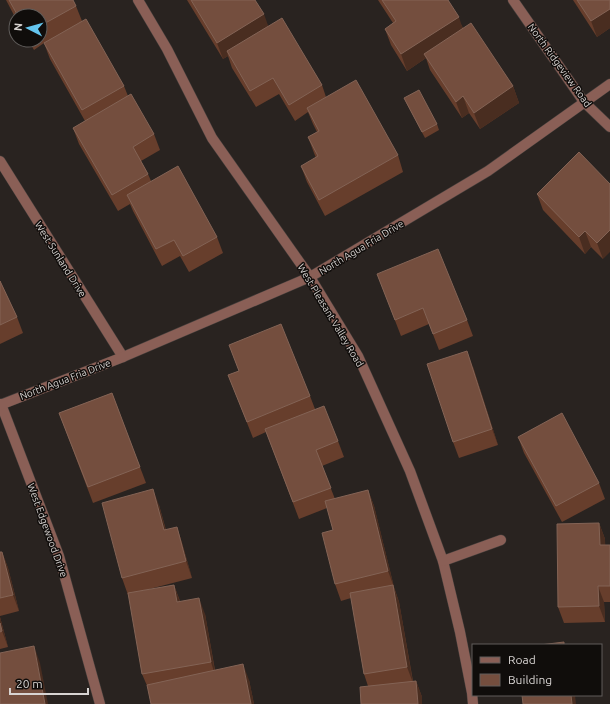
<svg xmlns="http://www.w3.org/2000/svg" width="610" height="704" viewBox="0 0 610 704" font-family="Ubuntu,sans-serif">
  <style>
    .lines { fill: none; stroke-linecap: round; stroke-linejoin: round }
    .minor-casing { stroke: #453f3c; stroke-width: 11 }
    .minor { stroke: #8a5f56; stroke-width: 10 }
    .wall { fill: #673e2c }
    .shaded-wall { fill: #492d20 }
    .building { fill: #744e3e; stroke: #836355 }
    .labels { text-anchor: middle; stroke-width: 3; stroke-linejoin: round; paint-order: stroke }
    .street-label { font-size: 10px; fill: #d8d4d2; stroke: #100d0b }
  </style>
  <rect width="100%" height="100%" fill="#292320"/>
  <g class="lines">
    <!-- minor casing -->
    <g class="minor-casing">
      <g id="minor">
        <path d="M138 0 167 49 212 138 310 277 358 356 410 471 443 561 460 632 472 693 473 704"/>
        <path d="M513 0 584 102 610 127"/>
        <path d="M0 161 123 357"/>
        <path d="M1 404 59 556 100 704"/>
        <path d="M0 405 123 357 310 277 488 171 610 84"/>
        <path d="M443 561 501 540"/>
      </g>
    </g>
    <!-- minor -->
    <use href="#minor" class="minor"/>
  </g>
  <!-- wall -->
  <g class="wall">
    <path d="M6 0H73L76 6 82 21 124 86 128 96 154 134 160 150 141 161 148 174 151 181 217 237 223 253 189 272 180 256 162 266 133 211 130 204 118 211 79 144 73 128 85 121 50 59 44 43 34 50 28 40H40V16H16V19Z"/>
    <path d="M187 0H255L268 26 322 85 326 97 398 155 403 172 325 216 307 182 301 166 316 158 314 153 308 137 317 132 313 124 308 112 295 121 279 94 256 107 232 68 228 56 223 59Z"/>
    <path d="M378 0H448L463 28 513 86 519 103 480 129 469 113 462 118 430 70 426 58 407 71 391 45 385 29 393 23Z"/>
    <path d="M573 0H610V28L597 37Z"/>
    <path d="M404 98 437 124 439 130 425 138 407 104Z"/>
    <path d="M610 184 603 259 591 247 585 254 543 210 537 194Z"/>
    <path d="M377 274 467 320 473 336 439 350 429 324 401 336Z"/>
    <path d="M0 281 17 317 23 333 0 344Z"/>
    <path d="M229 345 310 396 315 409 338 441 344 457 322 466 335 499 368 490 374 506 394 587 399 602 413 681H416L422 697 368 686 364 674 351 598 341 601 335 584 333 530 327 508 299 519 266 432 253 438 228 375 239 371Z"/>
    <path d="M473 367 498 445 459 458 453 442Z"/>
    <path d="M112 393 146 483 93 503 59 413Z"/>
    <path d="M518 437 599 483 605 499 562 522 524 453Z"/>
    <path d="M159 505 166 530 177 527 182 543 192 578 138 592 174 585 180 601 205 614 215 670 249 680 254 704H151L148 688 142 674 129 594 128 595 122 578Z"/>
    <path d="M599 523 605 539V545H610V602H604L605 622 564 623 558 607Z"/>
    <path d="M0 552H2L8 568 19 611 0 616Z"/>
    <path d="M0 617 8 647 0 649Z"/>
  </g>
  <!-- shaded-wall -->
  <g class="shaded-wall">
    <path d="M610 9V28L597 37 591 21Z"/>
    <path d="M264 14 270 31 227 51 228 56 223 59 217 43Z"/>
    <path d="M459 17 464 33 424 54 426 58 407 71 401 54Z"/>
    <path d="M513 86 519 103 480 129 474 113Z"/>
    <path d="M463 96 469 113 462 118 456 102Z"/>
    <path d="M610 230V252L603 259 597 243Z"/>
    <path d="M585 231 591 247 585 254 579 237Z"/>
    <path d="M467 351 473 367 498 445 492 429Z"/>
    <path d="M153 489 159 505 170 546 164 530Z"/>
    <path d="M368 490 374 506 394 587 388 571Z"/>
    <path d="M599 523 605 539 606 561 600 545Z"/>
    <path d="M177 527 182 543 192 578 186 561Z"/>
    <path d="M2 552 8 568 19 611 13 595Z"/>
    <path d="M174 585 180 602H177Z"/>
    <path d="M393 585 399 602 413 683 407 667Z"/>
    <path d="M598 586 604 602 605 622 599 606Z"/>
    <path d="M199 598 205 614 216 678 211 662Z"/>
    <path d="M0 617 8 647 2 631 0 623Z"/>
    <path d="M34 646 40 663 48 704H45Z"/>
    <path d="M243 664 249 680 254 704H251Z"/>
    <path d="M416 681 422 697V704H418Z"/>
    <path d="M571 695H575L576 704H572Z"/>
  </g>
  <!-- building -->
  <g class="building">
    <path d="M9 0H73L76 6 40 26V16H18Z"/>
    <path d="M191 0H255L264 14 217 43Z"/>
    <path d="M382 0H448L459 17 401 54 385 29 396 21Z"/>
    <path d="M577 0H610V9L591 21Z"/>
    <path d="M282 18 322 85 289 105 273 78 250 91 227 51Z"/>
    <path d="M86 19 124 86 82 110 44 43Z"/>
    <path d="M471 23 513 86 474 113 463 96 456 102 424 54Z"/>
    <path d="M356 80 398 155 319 200 301 166 318 156 308 137 319 131 307 108Z"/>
    <path d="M419 90 437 124 422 132 404 98Z"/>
    <path d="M131 94 154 134 133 147 148 174 112 195 73 128Z"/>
    <path d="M579 152 610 184V230L597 243 585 231 579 237 537 194Z"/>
    <path d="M178 166 217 237 183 256 174 240 156 249 127 195Z"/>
    <path d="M438 249 467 320 433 334 423 308 395 320 377 274Z"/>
    <path d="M0 281 17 317 0 325Z"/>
    <path d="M281 324 310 396 247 422 228 375 239 371 229 345Z"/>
    <path d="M467 351 492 429 453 442 427 364Z"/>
    <path d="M112 393 140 467 88 487 59 413Z"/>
    <path d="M324 406 338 441 316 450 331 488 293 502 265 429Z"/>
    <path d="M562 413 599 483 556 506 518 437Z"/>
    <path d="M153 489 164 530 177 527 186 561 122 578 102 503Z"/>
    <path d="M368 490 388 571 335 584 322 533 333 530 325 501Z"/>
    <path d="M599 523 600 545H610V586H598L599 606 558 607 557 524Z"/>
    <path d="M0 552H2L13 595 0 598Z"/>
    <path d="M174 585 177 602 199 598 211 662 142 674 128 593Z"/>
    <path d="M393 585 407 667 364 674 350 593Z"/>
    <path d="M0 623 2 631 0 632Z"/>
    <path d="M564 642V645H540Z"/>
    <path d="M34 646 45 704H0V653Z"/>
    <path d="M243 664 251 704H151L147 685Z"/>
    <path d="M416 681 418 704H361L360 687Z"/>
    <path d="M522 695H571L572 704H523Z"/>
  </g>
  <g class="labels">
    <!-- street labels -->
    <g class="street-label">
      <text transform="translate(560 65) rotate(54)" y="4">North Ridgeview Road</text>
      <text transform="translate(361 247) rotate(-31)" y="4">North Agua Fria Drive</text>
      <text transform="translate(61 259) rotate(58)" y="4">West Sunland Drive</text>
      <text transform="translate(331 315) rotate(59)" y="4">West Pleasant Valley Road</text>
      <text transform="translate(65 379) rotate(-21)" y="4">North Agua Fria Drive</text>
      <text transform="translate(48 530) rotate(70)" y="4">West Edgewood Drive</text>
    </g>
  </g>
  <!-- legend -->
  <rect x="472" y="644" width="130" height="52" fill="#100d0b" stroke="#605d5b"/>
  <rect x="480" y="657" width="20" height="6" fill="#8a5f56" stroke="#605d5b"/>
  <text x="508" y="664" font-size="12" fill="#d8d4d2">Road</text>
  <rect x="480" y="674" width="20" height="12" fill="#744e3e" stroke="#605d5b"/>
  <text x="508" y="684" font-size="12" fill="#d8d4d2">Building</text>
  <!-- north arrow -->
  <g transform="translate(28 28) rotate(276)"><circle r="19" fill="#100d0b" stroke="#605d5b"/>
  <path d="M0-3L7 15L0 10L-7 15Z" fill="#64c5ee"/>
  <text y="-6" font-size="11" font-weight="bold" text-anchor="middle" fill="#d8d4d2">N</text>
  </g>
  <!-- scale -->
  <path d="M10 688v6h78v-6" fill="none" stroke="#d8d4d2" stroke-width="2"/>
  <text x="16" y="688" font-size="12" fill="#d8d4d2" stroke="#100d0b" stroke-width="3" paint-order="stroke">20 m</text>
</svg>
